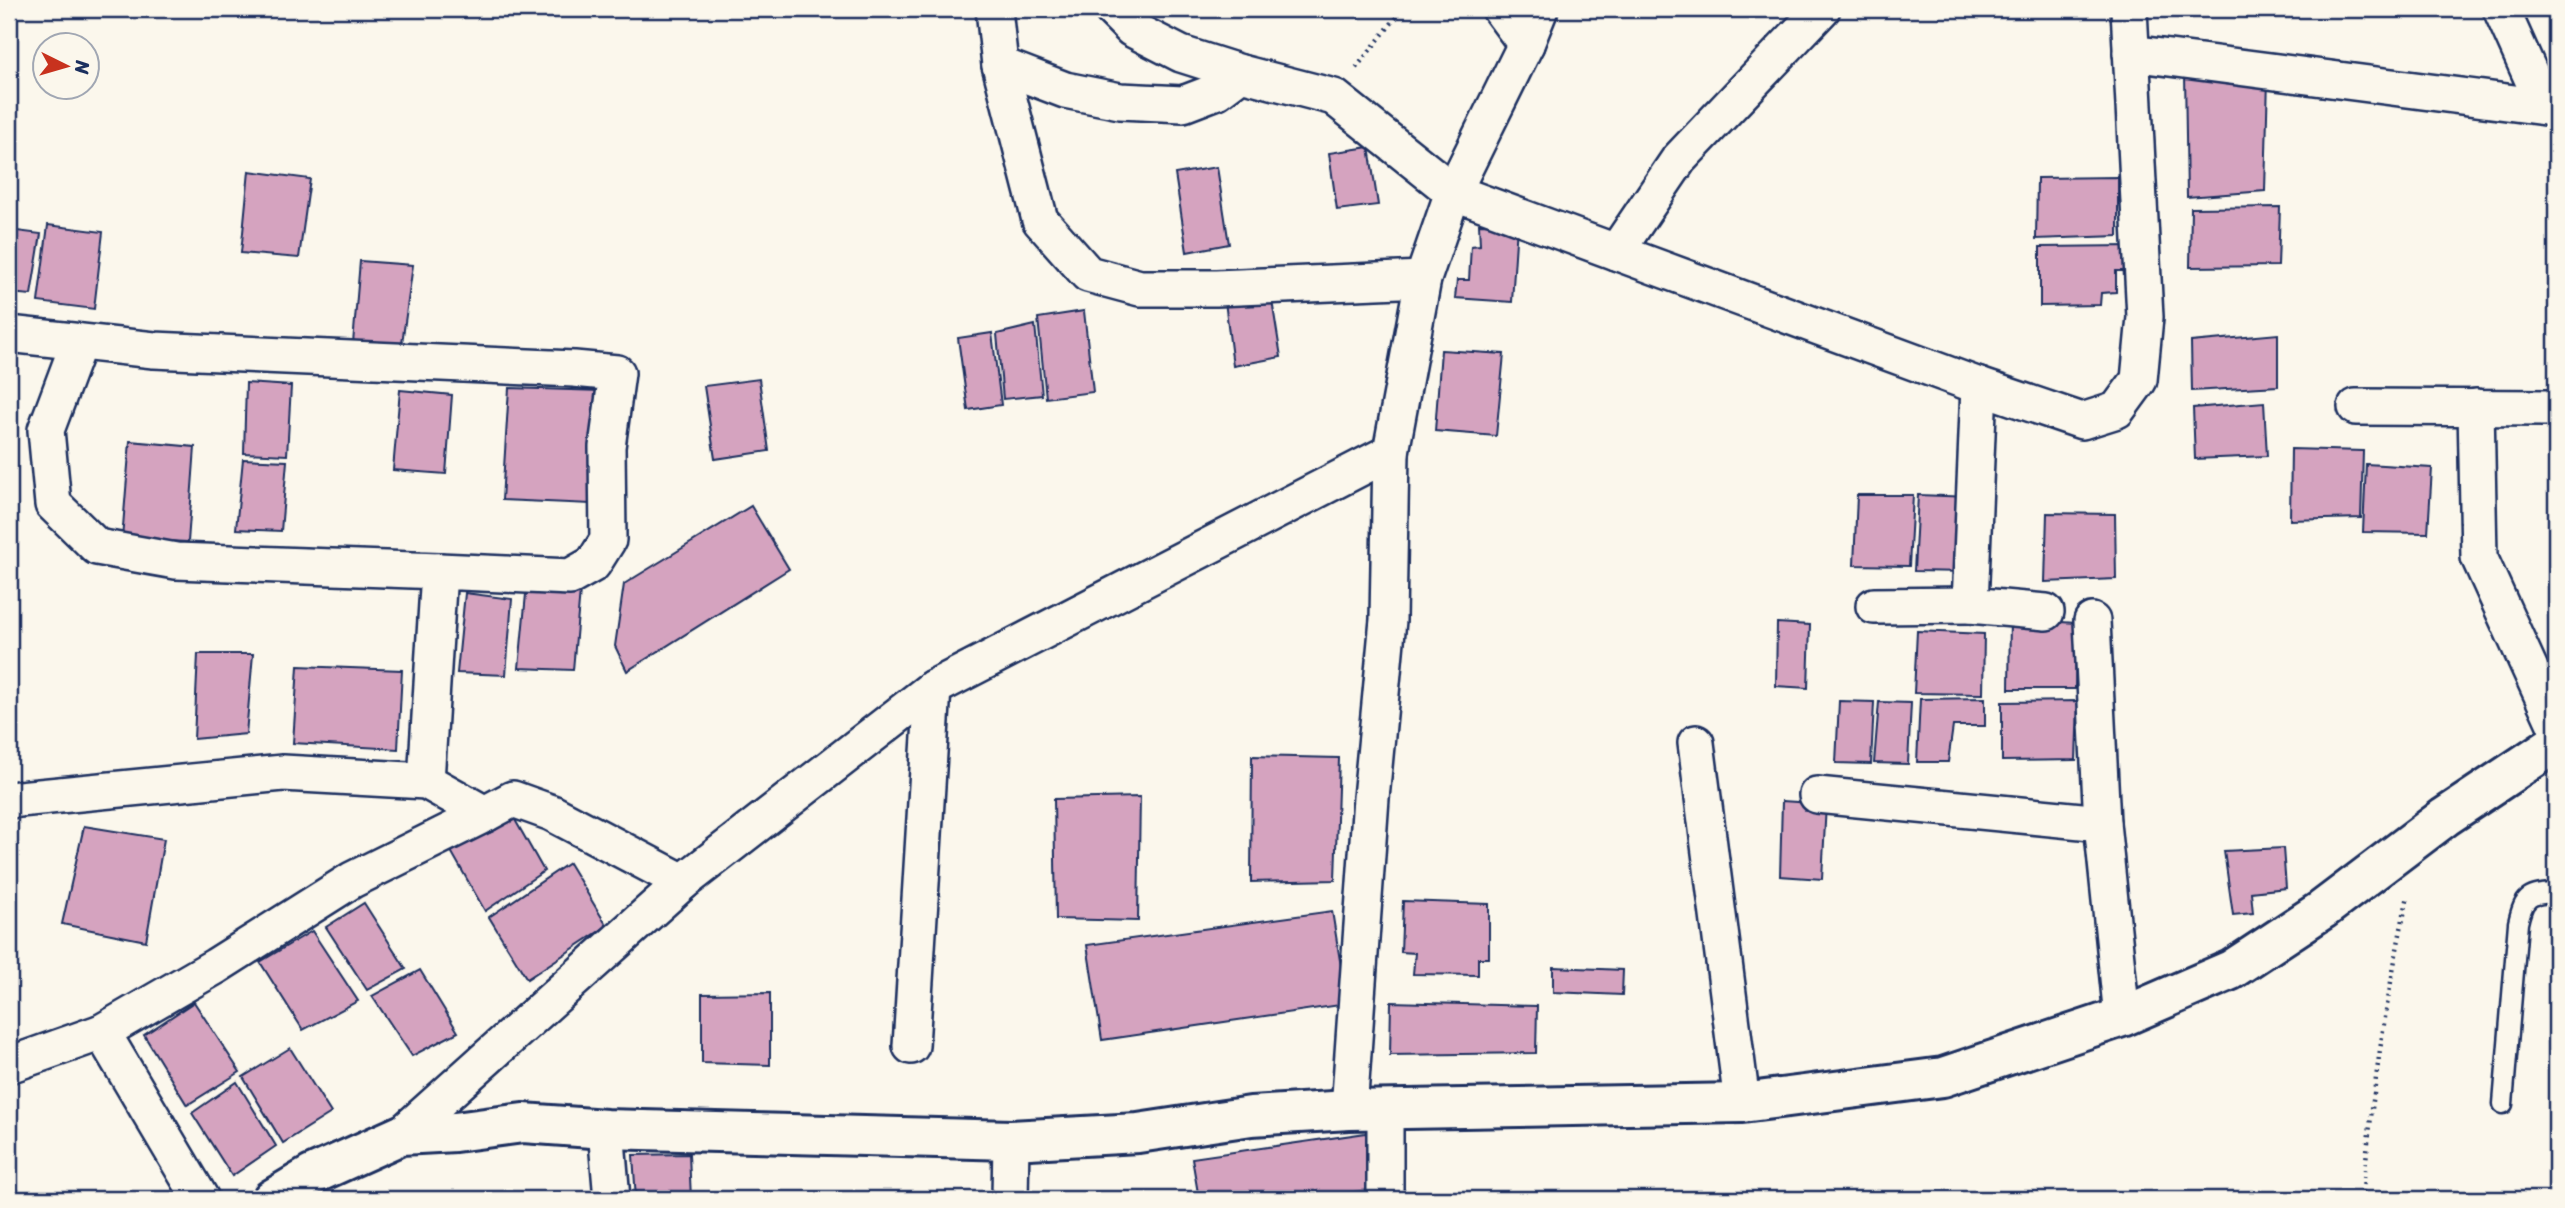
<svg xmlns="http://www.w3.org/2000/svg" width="2565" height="1208" viewBox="0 0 2565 1208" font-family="Sriracha,sans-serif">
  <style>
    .building { fill: #d5a3bf; stroke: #1b2f5e; stroke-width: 2 }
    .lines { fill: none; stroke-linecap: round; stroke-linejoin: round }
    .lane-casing { stroke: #1b2f5e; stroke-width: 23 }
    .street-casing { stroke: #1b2f5e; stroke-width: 40 }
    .secondary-casing { stroke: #1b2f5e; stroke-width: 44 }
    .path { stroke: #1b2f5e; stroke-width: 4.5; stroke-dasharray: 2 5; stroke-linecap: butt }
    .lane { stroke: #fbf7ec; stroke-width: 18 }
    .street { stroke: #fbf7ec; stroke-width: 35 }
    .secondary { stroke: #fbf7ec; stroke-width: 38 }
  </style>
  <rect width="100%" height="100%" fill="#fbf7ec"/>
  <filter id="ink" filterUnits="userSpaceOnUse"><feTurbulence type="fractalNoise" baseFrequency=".0143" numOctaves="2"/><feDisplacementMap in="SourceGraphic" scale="14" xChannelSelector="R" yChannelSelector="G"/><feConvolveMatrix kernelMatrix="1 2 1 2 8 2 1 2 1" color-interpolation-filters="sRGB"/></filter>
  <g filter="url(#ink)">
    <!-- building -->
    <g class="building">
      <path d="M2302 9H2363V13Z"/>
      <path d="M2185 74 2268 78 2265 191 2187 197Z"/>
      <path d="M1369 147 1378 205 1337 210 1329 153Z"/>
      <path d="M1217 167 1229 244 1187 252 1175 174Z"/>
      <path d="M249 171 310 179 299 258 241 253Z"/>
      <path d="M2118 177V236L2036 239 2037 178Z"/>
      <path d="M2280 207 2278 266 2190 267 2191 208Z"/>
      <path d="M1479 224 1517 225 1512 302 1455 298 1457 280H1469L1471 246 1480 245Z"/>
      <path d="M48 225 103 232 94 309 38 302Z"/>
      <path d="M9 230 41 234 31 295 9 293Z"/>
      <path d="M2130 246 2131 271H2116V292L2101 293 2100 305 2040 306V247Z"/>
      <path d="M360 261 413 265 400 358 352 355Z"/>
      <path d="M1271 294 1281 357 1233 366 1225 301Z"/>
      <path d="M1084 311 1093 392 1046 398 1038 318Z"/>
      <path d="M1035 325 1042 395 1003 399 997 334Z"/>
      <path d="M992 333 1001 405 968 410 958 338Z"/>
      <path d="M2278 334V386L2192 391 2191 342Z"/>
      <path d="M1441 350 1504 354 1496 436 1435 431Z"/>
      <path d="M759 379 769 451 715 459 704 386Z"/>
      <path d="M246 383 291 386 287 455 244 453Z"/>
      <path d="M509 388 602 391 591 504 502 500Z"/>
      <path d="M400 390 452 395 446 474 393 470Z"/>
      <path d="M2264 402 2267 456 2195 459 2193 408Z"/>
      <path d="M130 441 195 447 188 542 122 539Z"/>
      <path d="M2291 449 2363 451 2361 518 2290 520Z"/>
      <path d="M243 459 287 461 281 531 236 529Z"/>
      <path d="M2366 464 2432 468 2428 533 2363 532Z"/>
      <path d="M1857 495H1913L1909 566 1854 565Z"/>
      <path d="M1918 495 1971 497 1967 572 1914 571Z"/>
      <path d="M751 506 789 569 627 671 615 646 624 584Z"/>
      <path d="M2047 513 2115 514 2116 579 2045 582Z"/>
      <path d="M580 591 573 670 519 668 526 594Z"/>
      <path d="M465 593 512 599 506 675 457 673Z"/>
      <path d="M2010 619 2076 623 2075 689H2009Z"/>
      <path d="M1777 623 1810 625 1808 688 1776 686Z"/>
      <path d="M1917 631 1984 634 1983 694 1914 693Z"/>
      <path d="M198 654H253L246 734 194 739Z"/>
      <path d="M298 666 402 670 398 749 293 743Z"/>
      <path d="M1985 698V726H1953L1948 762H1917L1920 699Z"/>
      <path d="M1839 701 1874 702 1871 764 1836 763Z"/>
      <path d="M2078 701 2076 760 2002 761V702Z"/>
      <path d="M1879 702 1911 703 1908 764 1874 763Z"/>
      <path d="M1252 756 1339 758 1335 880 1251 882Z"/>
      <path d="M1140 797 1138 921 1056 919 1054 799Z"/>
      <path d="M1782 801 1826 804 1822 879 1780 876Z"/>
      <path d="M510 811 544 871 485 911 447 844Z"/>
      <path d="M84 826 164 839 146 941 62 924Z"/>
      <path d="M2283 848 2286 888 2251 892 2253 913 2233 915 2224 851Z"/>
      <path d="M569 863 607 926 527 979 489 917Z"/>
      <path d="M1403 901 1489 904V958H1478V975L1413 974 1415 953 1401 952Z"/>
      <path d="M364 903 406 969 367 990 326 927Z"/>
      <path d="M1332 911 1347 1004 1102 1040 1087 945Z"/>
      <path d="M312 931 358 1001 303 1030 260 962Z"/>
      <path d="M1553 967 1623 970 1622 995 1553 992Z"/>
      <path d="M420 970 458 1032 412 1056 372 996Z"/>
      <path d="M770 993V1065L702 1063V994Z"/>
      <path d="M194 1002 240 1072 187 1105 144 1035Z"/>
      <path d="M1391 1002 1537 1006 1536 1053 1390 1055Z"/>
      <path d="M290 1048 331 1113 283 1143 243 1077Z"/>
      <path d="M237 1082 276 1146 232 1176 192 1113Z"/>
      <path d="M1380 1131V1189L1291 1199H1199L1192 1158Z"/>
      <path d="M689 1154 691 1199H636L633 1155Z"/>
    </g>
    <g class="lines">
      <!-- lane casing -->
      <g class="lane-casing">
        <path id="lane" d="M2503 1104 2518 923C2524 896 2529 894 2556 893"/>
      </g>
      <!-- street casing -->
      <g class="street-casing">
        <g id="street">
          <path d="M994 9 1000 65 1040 220 1088 274 1140 288H1216L1423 279"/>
          <path d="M1112 9 1132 29 1181 54 1241 73 1334 97 1453 192 1979 386 2082 421 2117 410 2139 380 2145 317 2129 9"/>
          <path d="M1500 9 1526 44"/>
          <path d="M2501 9 2545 107 2556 106"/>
          <path d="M2131 53 2545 107"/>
          <path d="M1000 65 1065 90 1120 101 1183 104 1217 91 1241 73"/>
          <path d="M1616 252 1679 159 1822 9"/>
          <path d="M9 334 154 350 574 369 617 373 607 447 608 540 593 564 570 577 439 571 426 781"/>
          <path d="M79 342 46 430 53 504 97 547 176 561 439 571"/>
          <path d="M1979 386 1970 605 2046 612"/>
          <path d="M2356 407 2556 408"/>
          <path d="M2476 407 2479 557 2556 726"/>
          <path d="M1874 606 1970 605"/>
          <path d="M2092 621 2102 823 2122 1017"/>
          <path d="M1696 743 1742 1103"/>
          <path d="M1817 795 2102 823"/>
          <path d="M9 800 283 773 426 781 485 814 513 799 552 813 683 882"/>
          <path d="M102 1032 201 1199"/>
          <path d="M911 1046 933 688"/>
          <path d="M9 1065 102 1032 216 966 352 880 485 814"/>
          <path d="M1349 1110 1371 798 1388 620 1391 452 1423 279 1453 192 1526 44 1540 9"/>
          <path d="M606 1129 612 1199"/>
          <path d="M401 1135 683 882 933 688 1391 452"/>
          <path d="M1010 1199 1011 1140"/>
          <path d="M1385 1199V1110"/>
        </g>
      </g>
      <!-- secondary casing -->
      <g class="secondary-casing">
        <path id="secondary" d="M272 1199 312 1175 401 1135 455 1132 523 1123 606 1129 1011 1140 1138 1133 1251 1116 1349 1110 1742 1103 1943 1077 2122 1017 2231 970 2322 910 2445 817 2556 743"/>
      </g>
      <!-- path -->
      <g class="path">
        <path d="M1356 68 1403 9"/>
        <path d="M2362 1199C2372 1097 2386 996 2408 896"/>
      </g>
      <!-- lane -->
      <use href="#lane" class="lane"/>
      <!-- street -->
      <use href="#street" class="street"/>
      <!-- secondary -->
      <use href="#secondary" class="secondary"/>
    </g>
  </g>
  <!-- margin -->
  <rect width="2565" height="1208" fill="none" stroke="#fbf7ec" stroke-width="35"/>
  <rect x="18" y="18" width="2530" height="1173" fill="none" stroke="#1b2f5e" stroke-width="2.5" filter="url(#ink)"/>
  <!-- north arrow -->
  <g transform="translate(66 66) rotate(95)"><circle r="33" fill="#fbf7ec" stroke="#a1a7b3" stroke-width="2"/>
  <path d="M0-5L12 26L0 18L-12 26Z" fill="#c8321e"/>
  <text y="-10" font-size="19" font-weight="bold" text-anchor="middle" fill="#1b2f5e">N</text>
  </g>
</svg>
